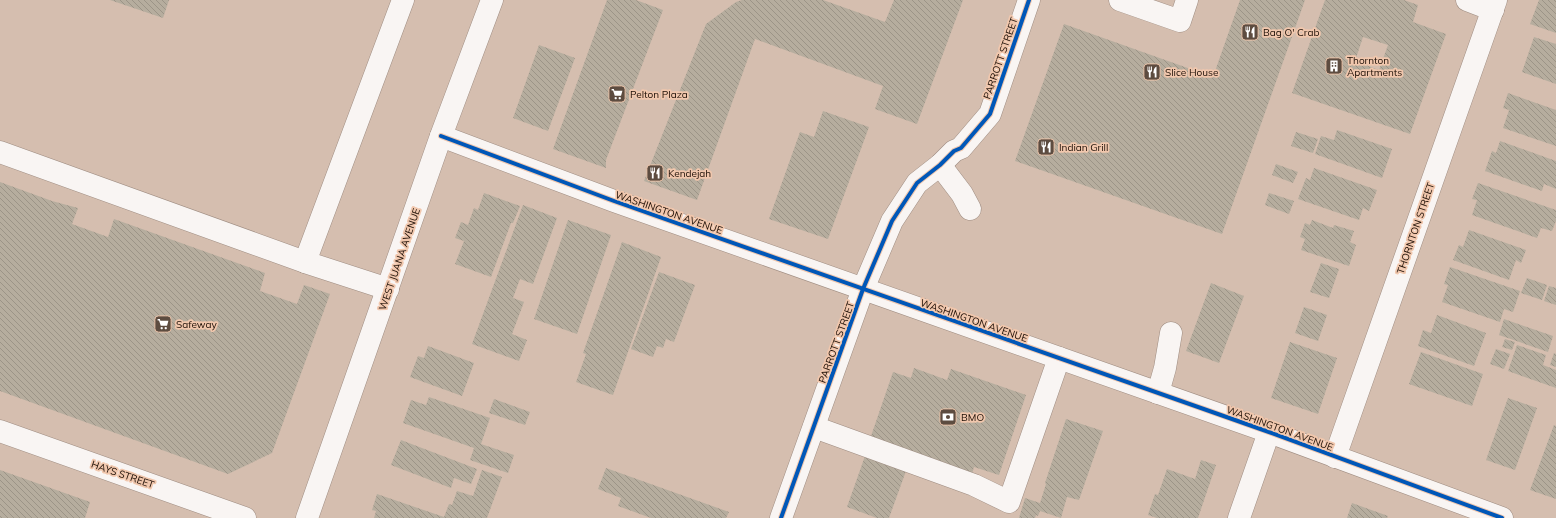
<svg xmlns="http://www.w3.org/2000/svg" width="1556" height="518" viewBox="0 0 1556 518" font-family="Mulish,sans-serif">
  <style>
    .building { fill: url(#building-back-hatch); fill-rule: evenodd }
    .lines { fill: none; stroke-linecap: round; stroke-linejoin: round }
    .minor-casing { stroke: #9f8d82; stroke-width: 23 }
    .minor { stroke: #f9f5f3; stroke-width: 22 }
    .cycleway-casing { stroke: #f1c7ad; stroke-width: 6 }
    .cycleway { stroke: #0057b8; stroke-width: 4 }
    .labels { text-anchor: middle; stroke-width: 3.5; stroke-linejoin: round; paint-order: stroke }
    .poi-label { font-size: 10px; fill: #1c0e05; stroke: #f1c7ad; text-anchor: start }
    .street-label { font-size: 10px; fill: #1c0e05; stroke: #f1c7ad }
  </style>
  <defs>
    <pattern id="building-back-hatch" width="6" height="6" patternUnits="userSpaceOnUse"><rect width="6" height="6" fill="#b6ad9e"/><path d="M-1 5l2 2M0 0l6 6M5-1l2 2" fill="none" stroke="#9c9487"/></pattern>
  </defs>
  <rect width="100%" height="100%" fill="#d5beaf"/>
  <!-- building -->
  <g class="building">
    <path d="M110 0H169L163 18Z"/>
    <path d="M607 0H636L663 10 606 160V168L553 149Z"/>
    <path d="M742 0H823L885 22 894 0H963L917 124 875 109 883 86 755 39 697 200 644 181 706 24 736 2Z"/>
    <path d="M1240 0H1305L1222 234 1015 161 1064 24 1213 77Z"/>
    <path d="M1325 0H1404L1418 5 1413 22 1446 34 1410 134 1292 93ZM1363 37 1388 45 1379 70 1355 61Z"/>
    <path d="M1539 0H1556V33L1530 24Z"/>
    <path d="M1534 37 1556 44V84L1522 72Z"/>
    <path d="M539 45 575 58 548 131 513 118Z"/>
    <path d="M1508 93 1556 110V146L1503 128 1509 110 1503 108Z"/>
    <path d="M823 111 869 127 828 239 769 219 800 132 814 137Z"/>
    <path d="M1337 130 1392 149 1382 178 1315 154 1321 136 1334 140Z"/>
    <path d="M1296 132 1318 139 1313 153 1291 146Z"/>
    <path d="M1500 141 1556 161V189L1544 184 1542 191 1485 171 1492 151 1496 153Z"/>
    <path d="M1276 164 1298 172 1293 183 1272 175Z"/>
    <path d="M1314 168 1377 190 1369 211 1363 208 1359 220 1298 199 1306 178 1310 180Z"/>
    <path d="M0 182 52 201 78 208 72 224 108 237 114 219 265 273 260 291 297 304 304 285 330 294 272 453 228 474 0 391Z"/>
    <path d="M1478 183 1556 210V221L1552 231 1541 228 1537 238 1472 215 1477 200 1472 199Z"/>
    <path d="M484 193 520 206 513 223H511L491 277 455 264 464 241 455 238 461 222 468 225 474 208 478 210Z"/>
    <path d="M1269 193 1294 201 1289 214 1265 205Z"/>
    <path d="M523 205 557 218 533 284 520 279 513 298 524 302 512 334 527 340 519 361 472 344Z"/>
    <path d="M568 220 611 235 577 334 534 319Z"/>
    <path d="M1312 220 1333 228 1334 225 1354 231 1350 242 1356 245 1349 266 1301 250 1305 239 1300 237 1305 223 1310 225Z"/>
    <path d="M1469 230 1526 250 1521 263 1516 260 1509 280 1453 260 1459 245 1463 247Z"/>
    <path d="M622 242 661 257 613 395 576 382 586 354 583 353Z"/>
    <path d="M1321 263 1339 269 1329 298 1310 292Z"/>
    <path d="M1450 267 1520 291 1513 312 1504 309 1500 322 1442 302 1448 285 1444 284Z"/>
    <path d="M659 272 695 285 674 342 666 339 663 348 657 346 653 357 631 349Z"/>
    <path d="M1527 278 1547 285 1542 300 1521 293Z"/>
    <path d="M1211 283 1244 296 1219 363 1186 351Z"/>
    <path d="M1549 286 1556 288V305L1544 301Z"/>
    <path d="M1304 307 1327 315 1318 341 1295 333Z"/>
    <path d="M1437 315 1486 333 1474 366 1418 346 1423 330 1431 333Z"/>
    <path d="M1504 319 1553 336 1548 352 1499 335Z"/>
    <path d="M1505 339 1515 342 1512 350 1502 347Z"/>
    <path d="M1290 342 1337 358 1318 414 1271 398Z"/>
    <path d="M1517 345 1546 355 1543 365 1556 370V388L1508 371Z"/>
    <path d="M428 346 474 363 462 396 410 377 418 356 424 358Z"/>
    <path d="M1496 349 1510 354 1504 369 1490 364Z"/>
    <path d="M1421 352 1483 374 1472 406 1409 384Z"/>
    <path d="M1554 353 1556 354V367L1550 365Z"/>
    <path d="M914 368 947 380 951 369 1026 395 999 475 974 467 972 474 870 439 893 372 911 378Z"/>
    <path d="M429 397 490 418 481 444 514 455 508 473 470 460 474 448 403 423 411 400 426 405Z"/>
    <path d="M1508 398 1537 408 1515 470 1486 460Z"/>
    <path d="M494 399 530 412 525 425 489 413Z"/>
    <path d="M1066 419 1103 431 1079 500 1067 497 1061 518 1040 511 1038 516 1036 515 1035 518H1019L1025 498 1040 503 1046 484 1045 483Z"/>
    <path d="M1554 425 1556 426V499L1530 490Z"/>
    <path d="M401 440 477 469 471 484 454 478 451 488 391 465Z"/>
    <path d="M865 456 906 471 889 518H877L847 507Z"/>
    <path d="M1201 460 1216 465 1198 518H1157L1148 515 1155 494 1158 495 1167 469 1195 479Z"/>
    <path d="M606 468 729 512 726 518H651L618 506 621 498 598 489Z"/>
    <path d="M0 470 90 502 85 518H0Z"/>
    <path d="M482 470 502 477 487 518H374L376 511 372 510 377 494 444 517 449 504 452 505 457 491 473 496Z"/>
    <path d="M1352 503 1388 516 1387 518H1347Z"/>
  </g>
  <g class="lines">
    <!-- minor casing -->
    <g class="minor-casing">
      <g id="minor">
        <path d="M1120 0 1180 21 1187 0"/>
        <path d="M1467 0 1493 10"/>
        <path d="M441 136 614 201 1269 432 1502 518"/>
        <path d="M0 152 305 262 388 289"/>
        <path d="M940 165 962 194 970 209"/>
        <path d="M305 262 403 0"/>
        <path d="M1158 393 1165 368 1171 333"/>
        <path d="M814 427 974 485 1009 502 1059 358"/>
        <path d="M0 431 245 518"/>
        <path d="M1335 457 1496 0"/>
        <path d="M307 518 441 136 492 0"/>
        <path d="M781 518 863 289 892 221 917 183 940 165 954 151 961 148 990 114 1029 0"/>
        <path d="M1239 518 1269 432"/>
      </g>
    </g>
    <!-- minor -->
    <use href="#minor" class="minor"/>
    <!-- cycleway casing -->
    <g class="cycleway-casing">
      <g id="cycleway">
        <path d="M441 136 614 201 1269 432 1502 518"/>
        <path d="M781 518 863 289 892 221 917 183 940 165 954 151 961 148 990 114 1029 0"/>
      </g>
    </g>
    <!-- cycleway -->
    <use href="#cycleway" class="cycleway"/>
  </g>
  <!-- icons -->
  <defs>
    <g id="restaurant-square" transform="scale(0.9)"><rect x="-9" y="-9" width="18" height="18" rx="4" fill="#5d4c40" stroke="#f1c7ad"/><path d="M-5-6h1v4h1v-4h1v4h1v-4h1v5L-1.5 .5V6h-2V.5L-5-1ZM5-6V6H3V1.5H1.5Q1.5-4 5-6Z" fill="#fff"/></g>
    <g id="building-square" transform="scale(0.9)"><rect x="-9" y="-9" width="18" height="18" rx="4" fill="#5d4c40" stroke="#f1c7ad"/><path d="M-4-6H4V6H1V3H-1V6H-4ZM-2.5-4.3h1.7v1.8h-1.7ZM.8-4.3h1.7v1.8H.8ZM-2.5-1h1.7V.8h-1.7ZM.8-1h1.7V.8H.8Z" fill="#fff"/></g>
    <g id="supermarket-square" transform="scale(0.9)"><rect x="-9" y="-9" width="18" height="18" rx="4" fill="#5d4c40" stroke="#f1c7ad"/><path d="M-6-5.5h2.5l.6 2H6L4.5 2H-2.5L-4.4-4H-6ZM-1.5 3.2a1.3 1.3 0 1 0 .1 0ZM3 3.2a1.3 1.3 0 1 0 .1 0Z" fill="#fff"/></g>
    <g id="bank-square" transform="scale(0.9)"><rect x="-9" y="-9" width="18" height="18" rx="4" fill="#5d4c40" stroke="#f1c7ad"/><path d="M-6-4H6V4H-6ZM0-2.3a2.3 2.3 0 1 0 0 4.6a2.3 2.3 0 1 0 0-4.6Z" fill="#fff"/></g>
  </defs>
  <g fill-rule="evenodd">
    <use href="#restaurant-square" x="1250" y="32"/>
    <use href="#building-square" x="1334" y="66"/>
    <use href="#restaurant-square" x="1152" y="72"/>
    <use href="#supermarket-square" x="617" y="94"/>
    <use href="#restaurant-square" x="1046" y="147"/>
    <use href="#restaurant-square" x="655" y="173"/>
    <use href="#supermarket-square" x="163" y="324"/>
    <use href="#bank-square" x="948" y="417"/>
  </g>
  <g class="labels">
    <!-- poi labels -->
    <g class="poi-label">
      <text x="1263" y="36">Bag O' Crab</text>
      <text x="1347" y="64">Thornton<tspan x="1347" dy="12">Apartments</tspan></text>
      <text x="1165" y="76">Slice House</text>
      <text x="630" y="98">Pelton Plaza</text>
      <text x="1059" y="151">Indian Grill</text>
      <text x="668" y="177">Kendejah</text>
      <text x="176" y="328">Safeway</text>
      <text x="961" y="421">BMO</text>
    </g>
    <!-- street labels -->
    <g class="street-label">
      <text transform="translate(1000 58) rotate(-71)" y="4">PARROTT STREET</text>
      <text transform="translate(669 212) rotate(19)" y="4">WASHINGTON AVENUE</text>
      <text transform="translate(1415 228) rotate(-71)" y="4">THORNTON STREET</text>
      <text transform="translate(399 259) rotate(-71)" y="4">WEST JUANA AVENUE</text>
      <text transform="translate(974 320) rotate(19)" y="4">WASHINGTON AVENUE</text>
      <text transform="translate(836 342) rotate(-70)" y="4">PARROTT STREET</text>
      <text transform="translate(1280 428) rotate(20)" y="4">WASHINGTON AVENUE</text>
      <text transform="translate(123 474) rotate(19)" y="4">HAYS STREET</text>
    </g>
  </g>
</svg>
